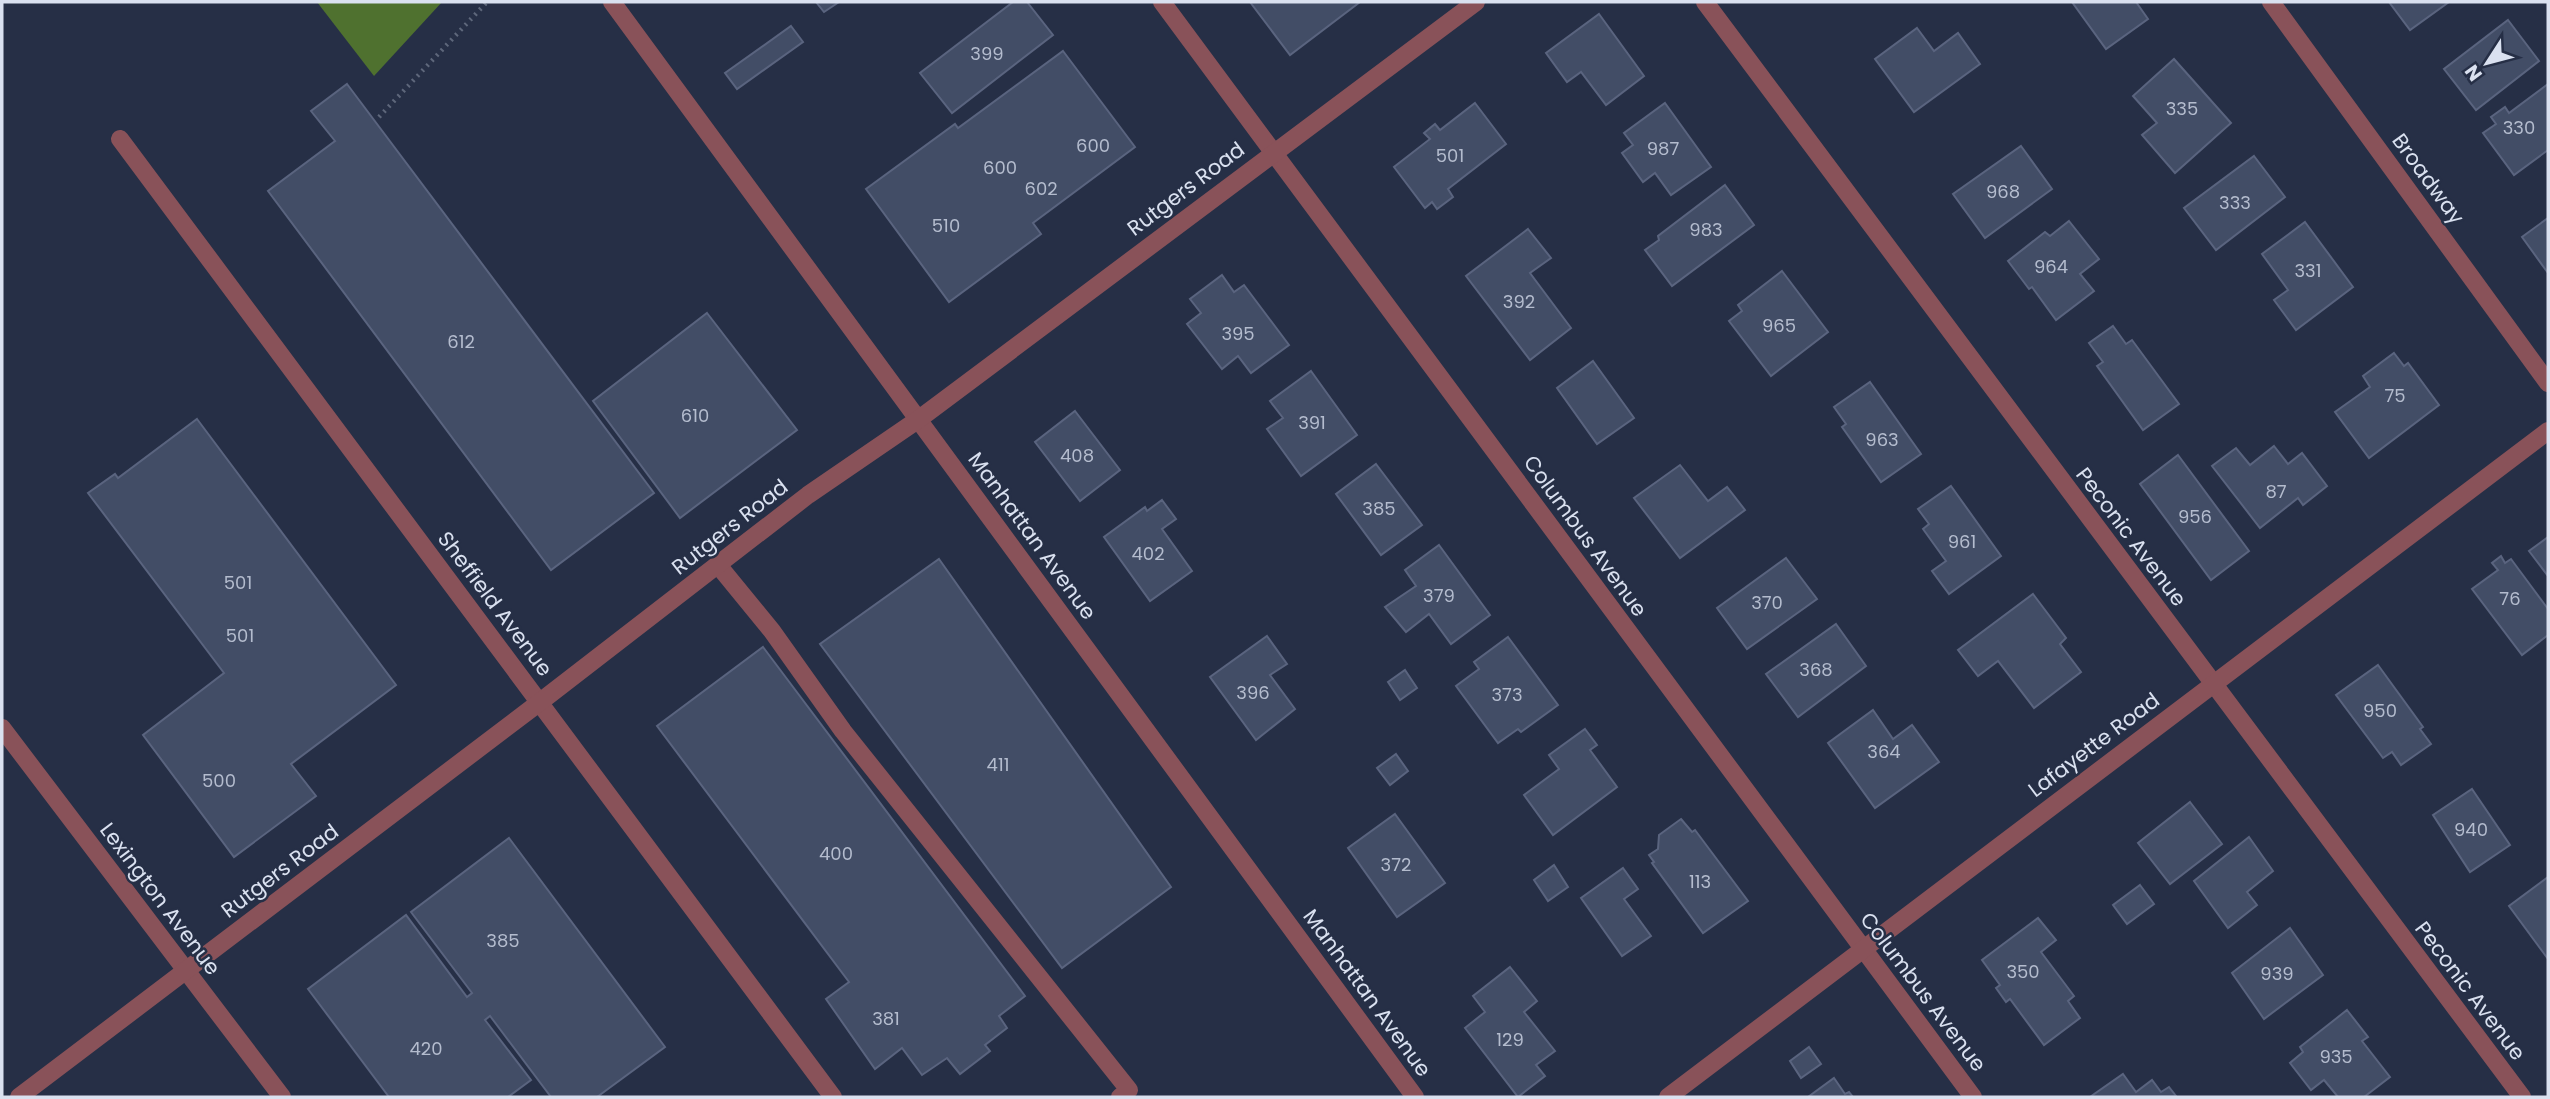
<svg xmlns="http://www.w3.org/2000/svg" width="2550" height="1099" viewBox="0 0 2550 1099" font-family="Poppins,sans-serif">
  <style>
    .forest { fill: #4f712f }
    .building { fill: #424d66; stroke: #5a647f; stroke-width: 2 }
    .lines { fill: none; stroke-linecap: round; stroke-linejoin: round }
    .path { stroke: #5e677b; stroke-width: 4.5; stroke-dasharray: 2 5; stroke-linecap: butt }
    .service { stroke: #895259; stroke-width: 18 }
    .minor { stroke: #895259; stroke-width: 18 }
    .labels { text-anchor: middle; stroke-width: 5; stroke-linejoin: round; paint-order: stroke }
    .number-label { font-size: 18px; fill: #b4bcce }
    .street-label { font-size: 21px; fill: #dae1f0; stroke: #262f46 }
  </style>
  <rect width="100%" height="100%" fill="#262f46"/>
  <!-- forest -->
  <path class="forest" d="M317 2H442L374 76Z"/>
  <!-- building -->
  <g class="building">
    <path d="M816 2H839L824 12Z"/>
    <path d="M1013 2H1027L1053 35 952 113 920 73Z"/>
    <path d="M1250 2H1360L1290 55Z"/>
    <path d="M2072 2H2136L2148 19 2106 49Z"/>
    <path d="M2389 2H2449L2410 30Z"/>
    <path d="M1599 14 1644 76 1606 105 1581 72 1567 82 1546 53Z"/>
    <path d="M2508 20 2539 61 2476 110 2444 69Z"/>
    <path d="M791 26 803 42 737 89 725 73Z"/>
    <path d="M1917 28 1934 51 1958 33 1980 64 1914 112 1875 59Z"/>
    <path d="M1063 51 1135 147 1033 223 1041 234 949 302 866 189 955 124 958 128Z"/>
    <path d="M2174 59 2231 123 2175 173 2142 135 2157 123 2133 96Z"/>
    <path d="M347 84 654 493 551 570 268 191 335 141 311 111Z"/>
    <path d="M2548 84V150L2514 175 2483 133 2496 124 2491 117 2505 107 2509 113Z"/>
    <path d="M1475 103 1506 144 1448 189 1453 197 1437 209 1432 202 1425 208 1394 167 1430 139 1424 133 1435 124 1440 130Z"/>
    <path d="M1665 103 1711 167 1671 195 1655 173 1643 182 1622 153 1633 145 1624 133Z"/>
    <path d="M2021 146 2052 189 1985 238 1953 194Z"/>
    <path d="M2254 156 2285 197 2216 250 2184 208Z"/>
    <path d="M1725 185 1754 225 1672 286 1645 250 1659 240 1658 236Z"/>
    <path d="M2548 218V273L2522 237Z"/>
    <path d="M2069 221 2099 259 2080 274 2094 291 2056 320 2032 287 2029 289 2008 261 2045 232 2050 236Z"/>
    <path d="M2305 222 2353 287 2296 330 2274 300 2288 290 2262 254Z"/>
    <path d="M1528 229 1551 258 1530 273 1571 328 1530 360 1466 276Z"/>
    <path d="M1782 271 1828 332 1771 376 1729 321 1742 311 1738 305Z"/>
    <path d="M1222 275 1234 292 1244 285 1289 345 1251 373 1238 356 1222 369 1187 324 1201 313 1190 299Z"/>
    <path d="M707 313 797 430 680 518 593 401Z"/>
    <path d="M2113 326 2126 344 2132 340 2179 404 2143 430 2097 366 2103 362 2089 343Z"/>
    <path d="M2394 353 2404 366 2408 363 2439 405 2369 458 2335 412 2370 387 2363 376Z"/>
    <path d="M1593 361 1634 418 1597 444 1557 388Z"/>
    <path d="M1311 371 1357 435 1301 476 1267 429 1283 418 1270 401Z"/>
    <path d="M1870 382 1921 454 1881 482 1842 427 1846 424 1834 407Z"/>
    <path d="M1075 411 1120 470 1080 501 1035 442Z"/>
    <path d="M197 419 396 685 291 764 316 796 234 857 143 735 224 673 88 493 115 474 118 478Z"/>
    <path d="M2274 446 2288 464 2302 453 2327 486 2303 505 2298 498 2260 528 2212 466 2236 448 2250 465Z"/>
    <path d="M2178 455 2249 551 2211 580 2140 484Z"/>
    <path d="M1376 464 1422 525 1381 555 1336 494Z"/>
    <path d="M1680 465 1708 501 1727 487 1745 510 1680 558 1634 498Z"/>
    <path d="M1951 486 2001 556 1949 594 1932 571 1946 561 1923 529 1929 524 1918 509Z"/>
    <path d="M1162 500 1176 519 1162 529 1192 571 1150 601 1104 537 1145 507 1147 511Z"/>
    <path d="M2548 537V576L2529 551Z"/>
    <path d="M1439 545 1490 615 1451 644 1429 614 1406 632 1385 607 1416 586 1405 570Z"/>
    <path d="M2501 556 2505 563 2511 559 2548 609V635L2522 655 2472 589 2498 570 2492 563Z"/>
    <path d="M1786 558 1817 599 1747 649 1717 608Z"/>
    <path d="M939 559 1171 887 1062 968 820 644Z"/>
    <path d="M2033 594 2066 638 2060 644 2081 672 2034 708 1998 661 1978 676 1958 650Z"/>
    <path d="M1836 624 1866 666 1798 717 1766 674Z"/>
    <path d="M1267 636 1287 664 1270 675 1295 709 1256 740 1210 677Z"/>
    <path d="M1508 637 1558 705 1521 732 1518 729 1498 743 1456 686 1479 669 1474 662Z"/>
    <path d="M763 647 1025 996 999 1016 1007 1028 985 1045 990 1051 960 1074 947 1058 922 1075 902 1048 875 1069 826 999 849 982 657 726Z"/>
    <path d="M2378 665 2423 727 2420 729 2431 744 2401 765 2392 752 2383 758 2336 695Z"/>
    <path d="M1405 670 1417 688 1400 700 1388 682Z"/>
    <path d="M1873 710 1893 739 1912 725 1939 762 1875 808 1828 743Z"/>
    <path d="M1585 729 1597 745 1590 750 1617 787 1553 835 1524 795 1559 769 1549 755Z"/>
    <path d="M1396 754 1408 771 1390 785 1377 768Z"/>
    <path d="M2472 789 2510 845 2470 872 2433 815Z"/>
    <path d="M2190 802 2222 844 2170 884 2138 843Z"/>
    <path d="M1395 814 1445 883 1397 917 1348 848Z"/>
    <path d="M1681 819 1692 832 1695 830 1748 901 1703 933 1652 863 1654 862 1649 855 1658 849 1659 835Z"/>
    <path d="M2249 837 2273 871 2247 892 2257 905 2228 928 2194 881Z"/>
    <path d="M509 838 665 1047 597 1097H551L490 1016 485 1020 531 1080 508 1097H389L308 989 406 915 467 997 472 993 411 912Z"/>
    <path d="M1554 865 1568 887 1548 901 1534 880Z"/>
    <path d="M1623 868 1638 889 1624 899 1651 936 1622 956 1581 898Z"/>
    <path d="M2548 877V959L2509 906Z"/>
    <path d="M2140 885 2154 904 2127 924 2113 905Z"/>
    <path d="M2038 918 2056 940 2041 952 2074 996 2068 1001 2080 1018 2044 1045 2010 999 2006 1002 1996 988 2000 985 1982 960Z"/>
    <path d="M2290 928 2323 975 2264 1019 2232 973Z"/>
    <path d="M1510 967 1537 1001 1524 1012 1555 1051 1536 1065 1545 1076 1518 1097 1465 1028 1485 1012 1473 996Z"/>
    <path d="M2347 1010 2368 1037 2362 1041 2390 1077 2364 1097H2338L2324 1080 2311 1090 2290 1063 2303 1052 2300 1047Z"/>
    <path d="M1809 1047 1821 1064 1801 1078 1790 1061Z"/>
    <path d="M2123 1074 2136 1092 2152 1080 2161 1092 2169 1087 2176 1096 2090 1097Z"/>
    <path d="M1834 1078 1845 1094 1849 1092 1853 1097H1808Z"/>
  </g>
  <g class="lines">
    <!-- path -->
    <path class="path" d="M379 117 487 2"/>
    <!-- service -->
    <path class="service" d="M718 565 772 631 843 731 1129 1090 1120 1097"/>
    <!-- minor -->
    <g class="minor">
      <path d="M612 2 1415 1097"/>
      <path d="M1162 2 1973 1097"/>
      <path d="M1705 2 2522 1097"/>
      <path d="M2271 2 2548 383"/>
      <path d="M120 139 833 1097"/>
      <path d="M2 728 282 1097"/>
      <path d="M19 1097 540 702 808 495 919 419 1476 2"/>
      <path d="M1668 1097 2548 431"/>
    </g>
  </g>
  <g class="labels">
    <!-- number labels -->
    <g class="number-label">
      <text x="987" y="60">399</text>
      <text x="2182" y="115">335</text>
      <text x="2519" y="134">330</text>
      <text x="1093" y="152">600</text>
      <text x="1663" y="155">987</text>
      <text x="1450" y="162">501</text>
      <text x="1000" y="174">600</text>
      <text x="1041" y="195">602</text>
      <text x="2003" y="198">968</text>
      <text x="2235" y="209">333</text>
      <text x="946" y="232">510</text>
      <text x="1706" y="236">983</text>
      <text x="2051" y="273">964</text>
      <text x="2308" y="277">331</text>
      <text x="1519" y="308">392</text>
      <text x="1779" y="332">965</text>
      <text x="1238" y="340">395</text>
      <text x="461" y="348">612</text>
      <text x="2395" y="402">75</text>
      <text x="695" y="422">610</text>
      <text x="1312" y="429">391</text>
      <text x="1882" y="446">963</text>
      <text x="1077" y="462">408</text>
      <text x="2276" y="498">87</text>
      <text x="1379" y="515">385</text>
      <text x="2195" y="523">956</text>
      <text x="1962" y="548">961</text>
      <text x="1148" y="560">402</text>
      <text x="238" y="589">501</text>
      <text x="1439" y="602">379</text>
      <text x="2510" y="605">76</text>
      <text x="1767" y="609">370</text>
      <text x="240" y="642">501</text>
      <text x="1816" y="676">368</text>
      <text x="1253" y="699">396</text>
      <text x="1507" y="701">373</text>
      <text x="2380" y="717">950</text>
      <text x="1884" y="758">364</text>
      <text x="998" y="771">411</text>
      <text x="219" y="787">500</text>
      <text x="2471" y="836">940</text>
      <text x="836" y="860">400</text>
      <text x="1396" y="871">372</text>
      <text x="1700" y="888">113</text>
      <text x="503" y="947">385</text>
      <text x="2023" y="978">350</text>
      <text x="2277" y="980">939</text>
      <text x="886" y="1025">381</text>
      <text x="1510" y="1046">129</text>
      <text x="426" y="1055">420</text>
      <text x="2336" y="1063">935</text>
    </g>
    <!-- street labels -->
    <g class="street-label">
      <text transform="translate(2428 179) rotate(54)" y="7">Broadway</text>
      <text transform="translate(1186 189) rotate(-37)" y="7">Rutgers Road</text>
      <text transform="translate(730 527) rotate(-38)" y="7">Rutgers Road</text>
      <text transform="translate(1032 536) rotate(54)" y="7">Manhattan Avenue</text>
      <text transform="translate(1585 536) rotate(54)" y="7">Columbus Avenue</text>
      <text transform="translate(2131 537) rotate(53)" y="7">Peconic Avenue</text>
      <text transform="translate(495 604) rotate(53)" y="7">Sheffield Avenue</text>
      <text transform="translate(2094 745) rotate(-37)" y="7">Lafayette Road</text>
      <text transform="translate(280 871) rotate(-37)" y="7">Rutgers Road</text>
      <text transform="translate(160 899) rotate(53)" y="7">Lexington Avenue</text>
      <text transform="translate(2470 991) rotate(53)" y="7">Peconic Avenue</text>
      <text transform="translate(1923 992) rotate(53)" y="7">Columbus Avenue</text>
      <text transform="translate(1367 993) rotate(54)" y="7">Manhattan Avenue</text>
    </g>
  </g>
  <!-- border -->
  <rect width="2550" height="1099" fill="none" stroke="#dae1f0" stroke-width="7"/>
  <!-- north arrow -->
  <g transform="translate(2487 63) rotate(234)" stroke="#262f46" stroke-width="5" paint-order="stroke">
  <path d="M0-5L12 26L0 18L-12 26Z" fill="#dae1f0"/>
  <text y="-10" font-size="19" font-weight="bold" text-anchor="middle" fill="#dae1f0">N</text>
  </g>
</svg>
